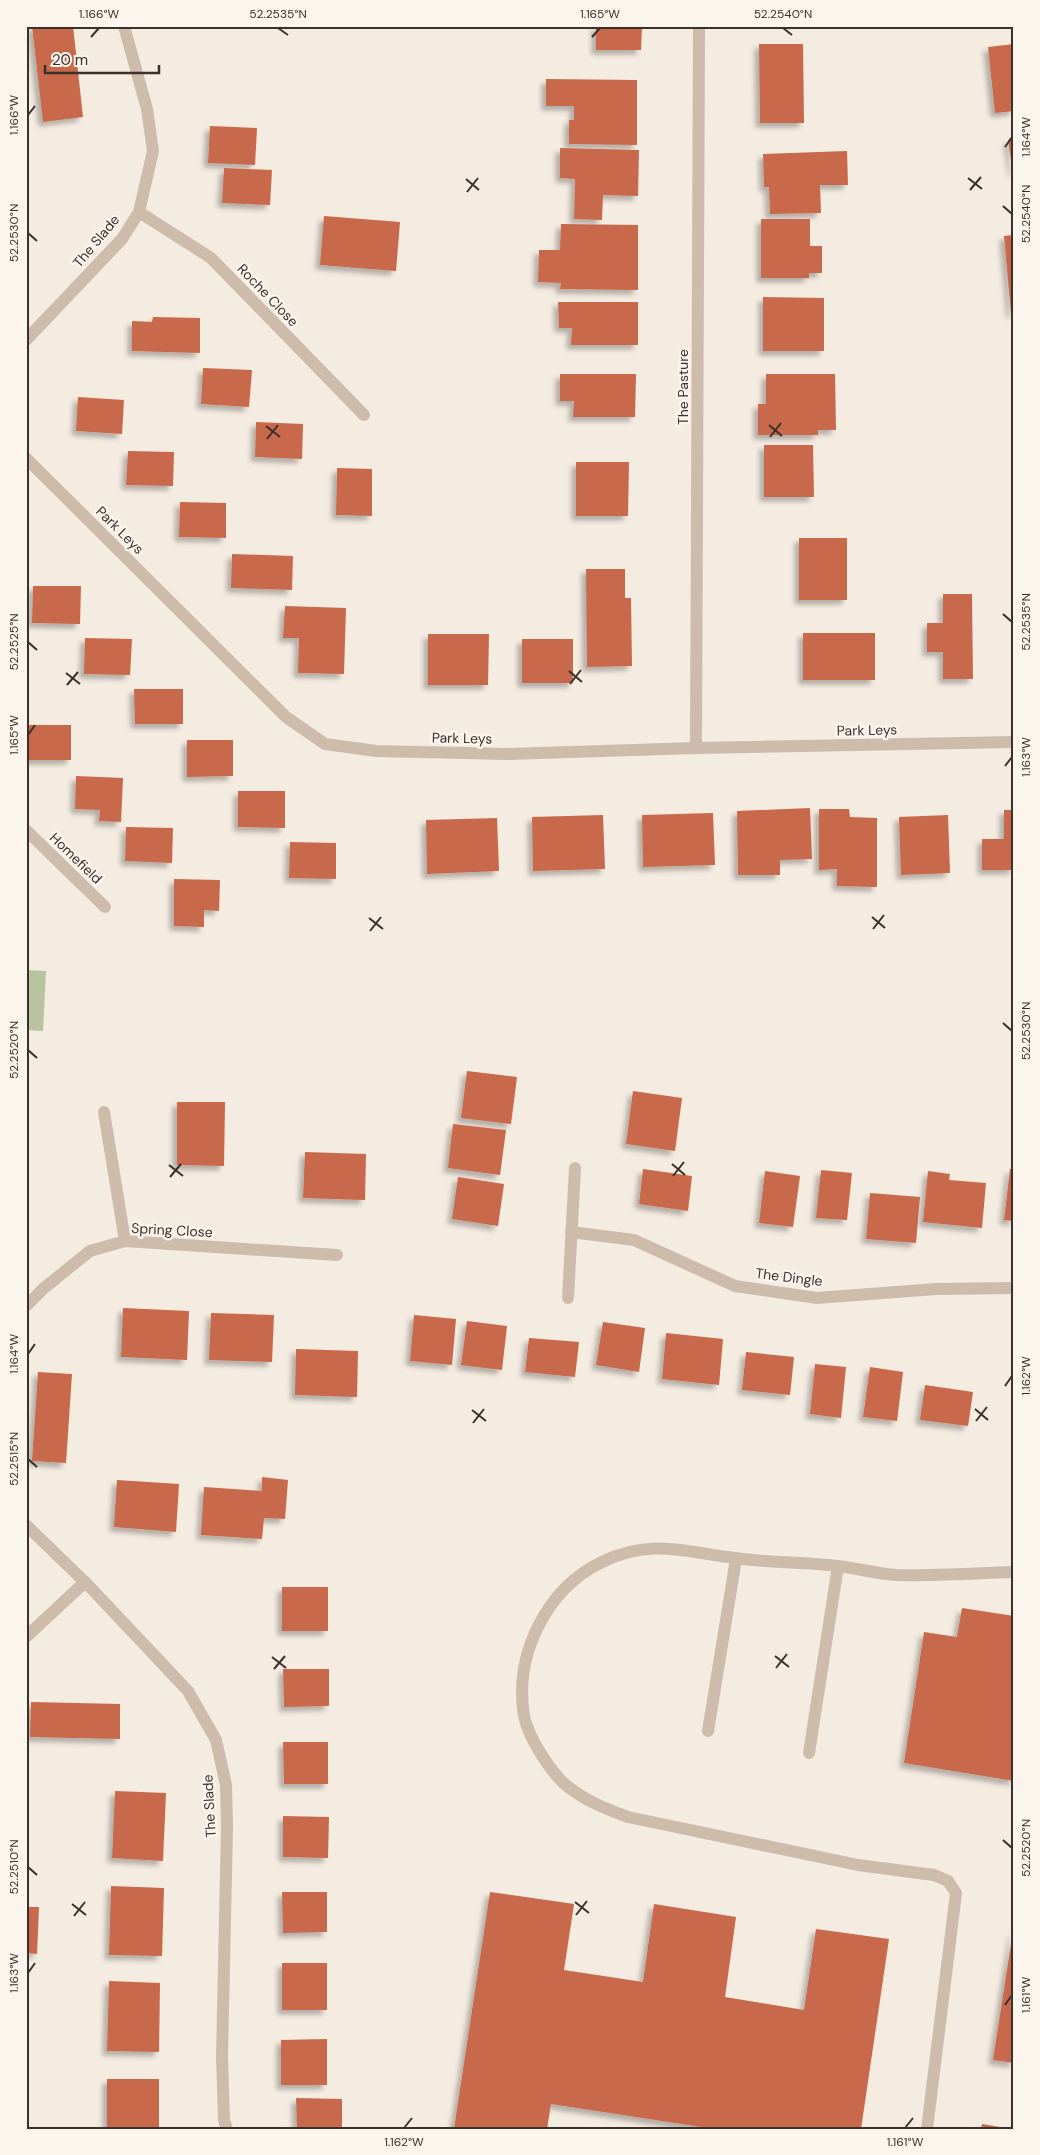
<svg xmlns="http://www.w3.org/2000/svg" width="1040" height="2155" viewBox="0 0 1040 2155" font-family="'DM Sans',sans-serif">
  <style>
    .green { fill: #b8c4a0 }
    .building { fill: #c8694b; filter: url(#shadow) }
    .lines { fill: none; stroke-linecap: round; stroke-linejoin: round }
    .lane { stroke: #cdbbac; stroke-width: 12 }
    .street { stroke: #cdbbac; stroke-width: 12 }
    .ticks { fill: none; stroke: #3b302b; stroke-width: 2 }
    .labels { text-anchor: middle; stroke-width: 5; stroke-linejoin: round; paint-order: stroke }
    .street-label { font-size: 14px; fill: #3b302b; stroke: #fbf5ee }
    .neatline { fill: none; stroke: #3b302b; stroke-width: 2 }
    .ticks-label { font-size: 12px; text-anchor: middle; fill: #3b302b }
  </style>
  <defs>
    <filter id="shadow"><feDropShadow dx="-4.5" dy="4.5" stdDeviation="2.5" flood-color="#0004"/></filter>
  </defs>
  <rect width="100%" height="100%" fill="#f4ebe1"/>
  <!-- green -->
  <path class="green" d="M26 970 46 971 43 1031 26 1030Z"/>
  <!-- building -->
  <g class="building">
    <path d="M32 26H73L83 117 43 122Z"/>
    <path d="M596 26H642L641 50H596Z"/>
    <path d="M759 44H803L804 123H760Z"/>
    <path d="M1014 44V111L995 113 988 47Z"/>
    <path d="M546 79 637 80V145L569 144V120H574V106H546Z"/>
    <path d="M210 126 257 128 255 165 208 163Z"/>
    <path d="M1014 139V174H1013L1008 140Z"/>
    <path d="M560 148 639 150 638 196 603 195 602 220 574 219 575 179 560 178Z"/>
    <path d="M847 151 848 185H820L821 213 770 214 769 187H764L763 154Z"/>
    <path d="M224 168 272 170 270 205 222 203Z"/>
    <path d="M324 216 400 222 396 271 320 265Z"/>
    <path d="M761 219H810V246H822V273H809V278H761Z"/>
    <path d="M561 224 638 225V290L560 289 561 283 538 282 539 250H560Z"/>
    <path d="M1014 235V314H1011L1004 236Z"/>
    <path d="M763 297 824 298V351H763Z"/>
    <path d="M558 302H638V345H571L572 328H559Z"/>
    <path d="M153 317 200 318V353L132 351V321L152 322Z"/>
    <path d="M203 368 252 370 249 407 201 404Z"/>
    <path d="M560 374H636L635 417H573L574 401H560Z"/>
    <path d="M766 374H835L836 430H818V435H758V404H766Z"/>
    <path d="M78 397 124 400 122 434 76 431Z"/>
    <path d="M256 422 303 424 302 459 255 457Z"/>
    <path d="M764 445H813L814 497H764Z"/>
    <path d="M128 451 174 452 173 486 126 485Z"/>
    <path d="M576 462H629L628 516H576Z"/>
    <path d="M337 468 372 469V516L336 515Z"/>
    <path d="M180 502 226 503V538L179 537Z"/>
    <rect x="799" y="538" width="48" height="62"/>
    <path d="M232 554 293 556 292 590 231 588Z"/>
    <path d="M586 569H625V598H631L632 666 587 667Z"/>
    <path d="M33 586H81L80 624 32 623Z"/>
    <path d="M943 594H972L973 679H943V652H927V623H943Z"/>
    <path d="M285 606 346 608 344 674 298 673 299 638H283Z"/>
    <rect x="803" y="633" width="72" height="47"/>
    <path d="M428 634H489L488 685H428Z"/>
    <path d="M85 638 132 639 130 675 84 674Z"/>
    <rect x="522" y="639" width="51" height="44"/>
    <path d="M134 689H183V724H135Z"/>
    <path d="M27 725H71V760H26Z"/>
    <path d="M187 740H233V776L187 777Z"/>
    <path d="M76 776 123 778 121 822 99 821 100 810 75 809Z"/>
    <path d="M238 791H285V828L238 827Z"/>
    <path d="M810 808 812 859 780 860V875H738L737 811Z"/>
    <path d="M819 809H849L850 817 877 818V887L837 886V869L819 870Z"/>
    <path d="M1004 810H1014V870H982V839H1004Z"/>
    <path d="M713 813 715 865 643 867 642 815Z"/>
    <path d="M603 815 605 869 533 871 532 817Z"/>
    <path d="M948 815 950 873 901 875 899 817Z"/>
    <path d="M497 818 499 871 427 874 426 820Z"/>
    <path d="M126 827 173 828 172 863 125 861Z"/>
    <path d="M290 842 336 843V879L289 878Z"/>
    <path d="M174 879 220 880 219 911 204 910V927L174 926Z"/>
    <path d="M467 1071 517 1077 511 1124 461 1118Z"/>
    <path d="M633 1091 682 1098 675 1151 626 1144Z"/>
    <path d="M177 1102H225L224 1166 177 1165Z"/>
    <path d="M453 1124 506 1130 500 1175 448 1168Z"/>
    <path d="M305 1152 366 1154 365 1200 303 1198Z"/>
    <path d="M643 1169 692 1176 688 1211 639 1204Z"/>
    <path d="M1010 1169H1014V1221L1004 1220Z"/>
    <path d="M821 1170 852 1173 847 1220 816 1218Z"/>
    <path d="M765 1171 800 1176 793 1227 759 1223Z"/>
    <path d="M928 1171 950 1174 949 1180 986 1183 982 1228 923 1222Z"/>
    <path d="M458 1177 504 1184 498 1226 452 1219Z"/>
    <path d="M870 1193 920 1197 916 1243 866 1239Z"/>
    <path d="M123 1308 189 1311 187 1360 121 1357Z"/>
    <path d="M211 1313 274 1315 272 1362 209 1360Z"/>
    <path d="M414 1315 456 1319 452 1365 410 1361Z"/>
    <path d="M467 1321 507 1326 502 1370 461 1365Z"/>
    <path d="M603 1322 645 1328 639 1372 596 1365Z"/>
    <path d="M666 1333 723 1339 719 1385 662 1379Z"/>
    <path d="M529 1338 579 1342 575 1377 525 1372Z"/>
    <path d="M296 1349 358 1351 357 1397 295 1395Z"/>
    <path d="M746 1352 794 1357 790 1395 742 1390Z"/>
    <path d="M815 1364 846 1367 841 1418 810 1414Z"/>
    <path d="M870 1367 903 1372 897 1421 863 1417Z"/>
    <path d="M38 1372 72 1374 66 1463 32 1461Z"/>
    <path d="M925 1385 973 1392 968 1426 920 1420Z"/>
    <path d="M262 1477 288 1480 285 1519 264 1518 262 1539 201 1535 204 1487 262 1491Z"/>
    <path d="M117 1480 179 1484 176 1532 114 1527Z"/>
    <rect x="282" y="1587" width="46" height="44"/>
    <path d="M962 1608 1014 1616V1781L904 1763 924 1632 957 1637Z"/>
    <path d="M283 1669H329V1706L284 1707Z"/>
    <path d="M31 1702 120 1704V1739L30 1737Z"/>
    <path d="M283 1742H328V1784H284Z"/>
    <path d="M115 1791 166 1793 163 1861 112 1858Z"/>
    <path d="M283 1816 329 1817 328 1858 283 1857Z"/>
    <path d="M111 1886 164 1888 162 1956 109 1955Z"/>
    <path d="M282 1892H327V1932L283 1933Z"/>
    <path d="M490 1892 574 1904 564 1970 643 1982 654 1904 736 1917 725 1997 804 2010 816 1929 889 1939 861 2129H714L551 2104 547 2129H454Z"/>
    <path d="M26 1907H39L37 1954 26 1953Z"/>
    <path d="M1013 1931H1014V2063L993 2060Z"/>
    <rect x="282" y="1963" width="45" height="47"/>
    <path d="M109 1981 160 1983 159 2052 107 2051Z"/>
    <path d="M327 2039V2085H281V2040Z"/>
    <rect x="107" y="2079" width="52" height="50"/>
    <path d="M296 2098 342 2099V2129H297Z"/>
    <path d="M982 2124 1006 2128V2129H981Z"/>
  </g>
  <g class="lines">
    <!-- lane -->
    <g class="lane">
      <path d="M708 1731 736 1559"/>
      <path d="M809 1753 838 1566"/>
      <path d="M927 2129 956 1893 948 1881 934 1875 858 1865 628 1817C606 1809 586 1801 567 1786 557 1778 548 1765 541 1754 534 1743 527 1729 524 1716 514 1655 546 1589 602 1562 651 1538 685 1552 735 1558 769 1563 803 1562 837 1566 857 1568 877 1574 897 1575 935 1576 975 1573 1014 1572"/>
    </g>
    <!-- street -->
    <g class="street">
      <path d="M139 212 211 258 364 415"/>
      <path d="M26 340 122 239 139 212 153 151 147 109 124 26"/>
      <path d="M26 458 286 717 325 744 376 751 508 754 696 748 1014 742"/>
      <path d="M696 748 699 26"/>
      <path d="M26 830 105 907"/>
      <path d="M104 1112 125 1241"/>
      <path d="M571 1232 634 1240 735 1286 817 1298 936 1289 1014 1288"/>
      <path d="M568 1298 575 1168"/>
      <path d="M26 1306 44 1288 90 1251 125 1241 337 1255"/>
      <path d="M26 1525 89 1586 188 1691 216 1740 226 1785 227 1827 222 2057 224 2120 227 2129"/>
      <path d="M26 1637 85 1582"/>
    </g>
  </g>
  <!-- ticks -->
  <path class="ticks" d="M278 28 288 35M783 28 792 35M91 37 99 28M592 37 600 28M28 115 35 106M1005 147 1012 137M968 178 982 189M466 179 479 190M970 190 981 177M467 192 478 178M1003 206 1012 214M28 233 37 241M769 425 782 436M266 426 280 437M770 437 781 423M267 439 278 425M1003 614 1012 622M28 642 37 650M569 671 582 682M66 673 80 684M570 684 581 670M67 685 78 672M28 735 35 725M1005 766 1012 757M872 917 885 928M369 918 383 929M873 929 884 915M370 931 381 917M1003 1023 1012 1031M28 1050 37 1058M672 1164 685 1175M169 1165 183 1176M673 1176 684 1162M170 1177 181 1164M28 1354 35 1344M1005 1386 1012 1376M975 1409 988 1420M472 1410 486 1421M976 1421 987 1407M473 1423 484 1409M28 1459 37 1467M775 1656 789 1667M272 1657 286 1668M776 1668 787 1654M274 1669 285 1656M1003 1840 1012 1848M28 1867 37 1875M575 1902 589 1913M72 1904 86 1915M576 1915 587 1901M74 1916 85 1902M28 1973 35 1963M1005 2005 1012 1995M404 2128 412 2118M905 2128 913 2118"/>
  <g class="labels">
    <!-- street labels -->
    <g class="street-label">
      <text transform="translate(96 241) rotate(-50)" y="5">The Slade</text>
      <text transform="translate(268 295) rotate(46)" y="5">Roche Close</text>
      <text transform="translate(683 387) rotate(-90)" y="5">The Pasture</text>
      <text transform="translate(120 530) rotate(45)" y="5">Park Leys</text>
      <text transform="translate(867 730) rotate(-1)" y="5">Park Leys</text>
      <text transform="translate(462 738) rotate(1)" y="5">Park Leys</text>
      <text transform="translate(76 858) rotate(44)" y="5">Homefield</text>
      <text transform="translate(172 1230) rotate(3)" y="5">Spring Close</text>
      <text transform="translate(789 1277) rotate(7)" y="5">The Dingle</text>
      <text transform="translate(209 1806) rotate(-93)" y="5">The Slade</text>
    </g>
  </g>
  <!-- border -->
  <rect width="1040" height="2155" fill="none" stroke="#fbf5ee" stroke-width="55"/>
  <!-- scale -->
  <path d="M45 65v8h114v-8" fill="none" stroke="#3b302b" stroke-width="2.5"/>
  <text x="52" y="65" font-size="15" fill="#3b302b" stroke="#fbf5ee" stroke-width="4" paint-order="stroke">20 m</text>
  <rect x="28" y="28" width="984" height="2100" class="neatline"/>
  <g class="ticks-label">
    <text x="99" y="18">1.166°W</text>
    <text x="278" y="18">52.2535°N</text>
    <text x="600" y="18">1.165°W</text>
    <text x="783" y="18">52.2540°N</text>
    <text transform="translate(14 115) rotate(-90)" y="4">1.166°W</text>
    <text transform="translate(1026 137) rotate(-90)" y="4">1.164°W</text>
    <text transform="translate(1026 214) rotate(-90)" y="4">52.2540°N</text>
    <text transform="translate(14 233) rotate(-90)" y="4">52.2530°N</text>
    <text transform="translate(1026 622) rotate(-90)" y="4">52.2535°N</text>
    <text transform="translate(14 642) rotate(-90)" y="4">52.2525°N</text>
    <text transform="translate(14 735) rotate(-90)" y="4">1.165°W</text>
    <text transform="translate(1026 757) rotate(-90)" y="4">1.163°W</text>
    <text transform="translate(1026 1031) rotate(-90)" y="4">52.2530°N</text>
    <text transform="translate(14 1050) rotate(-90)" y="4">52.2520°N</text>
    <text transform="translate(14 1354) rotate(-90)" y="4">1.164°W</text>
    <text transform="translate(1026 1376) rotate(-90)" y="4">1.162°W</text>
    <text transform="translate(14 1459) rotate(-90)" y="4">52.2515°N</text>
    <text transform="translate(1026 1848) rotate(-90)" y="4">52.2520°N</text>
    <text transform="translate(14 1867) rotate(-90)" y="4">52.2510°N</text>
    <text transform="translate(14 1973) rotate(-90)" y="4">1.163°W</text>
    <text transform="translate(1026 1995) rotate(-90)" y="4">1.161°W</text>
    <text x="404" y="2146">1.162°W</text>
    <text x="905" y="2146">1.161°W</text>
  </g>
</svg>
